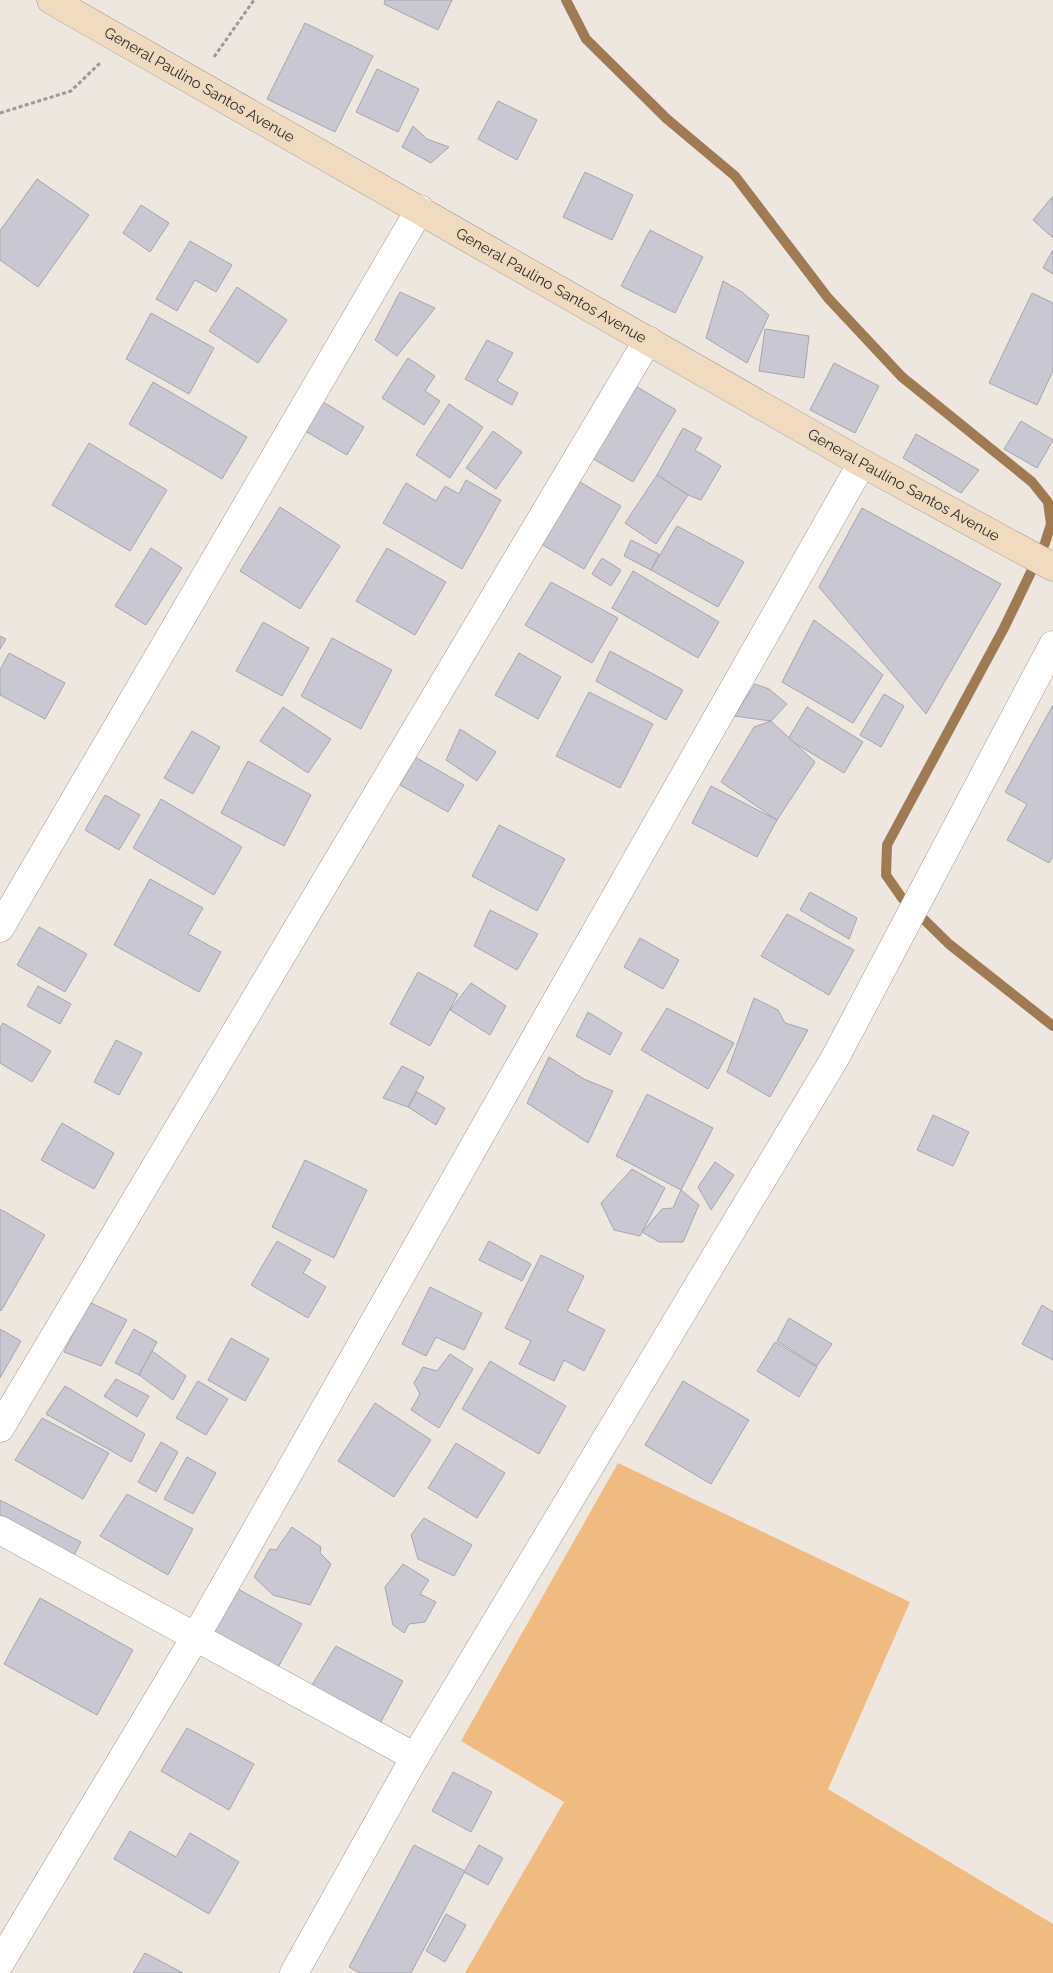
<svg xmlns="http://www.w3.org/2000/svg" width="1053" height="1973" viewBox="0 0 1053 1973" font-family="Raleway,sans-serif">
  <style>
    .green { fill: #f0bb81 }
    .lines { fill: none; stroke-linecap: round; stroke-linejoin: round }
    .stream { stroke: #a07b51; stroke-width: 10 }
    .building { fill: #c9c8d2; stroke: #a5a5ae }
    .street-casing { stroke: #a19a93; stroke-width: 29 }
    .secondary-casing { stroke: #a19a93; stroke-width: 29 }
    .path { stroke: #9e9993; stroke-width: 3; stroke-dasharray: 4 2.5; stroke-linecap: butt }
    .street { stroke: #fff; stroke-width: 28 }
    .secondary { stroke: #f0dabe; stroke-width: 28 }
    .labels { text-anchor: middle; stroke-width: 4; stroke-linejoin: round; paint-order: stroke }
    .street-label { font-size: 15px; fill: #2f2c29; stroke: #fcf4ec }
  </style>
  <rect width="100%" height="100%" fill="#eee7df"/>
  <!-- green -->
  <path class="green" d="M618 1463 910 1602 828 1789 1053 1924V1973H465L564 1802 461 1741Z"/>
  <g class="lines">
    <!-- stream -->
    <path class="stream" d="M566 0 586 39 667 119 735 176 828 298 902 377 1032 482 1048 502 1051 524 1045 543 1004 628 887 845 886 875 902 898 949 944 1053 1026"/>
  </g>
  <!-- building -->
  <g class="building">
    <path d="M385 0H452L438 30 384 4Z"/>
    <path d="M305 23 373 56 335 132 267 99Z"/>
    <path d="M377 69 419 89 398 132 356 112Z"/>
    <path d="M498 101 537 120 517 160 478 139Z"/>
    <path d="M413 126 427 139 449 147 431 163 402 147Z"/>
    <path d="M585 172 633 195 612 240 563 217Z"/>
    <path d="M37 179 89 215 38 287 0 260V231Z"/>
    <path d="M1053 196V238L1033 220Z"/>
    <path d="M141 205 169 223 150 252 123 233Z"/>
    <path d="M650 230 703 257 675 313 621 286Z"/>
    <path d="M190 241 232 265 216 292 195 280 177 311 156 299Z"/>
    <path d="M1053 250V274L1043 268Z"/>
    <path d="M723 281 742 292 769 315 747 363 706 338Z"/>
    <path d="M237 287 287 320 258 363 209 331Z"/>
    <path d="M400 292 435 308 397 356 375 340Z"/>
    <path d="M1032 293 1053 303V371L1037 405 989 383Z"/>
    <path d="M151 313 214 348 189 394 126 359Z"/>
    <path d="M765 329 809 336 804 378 759 371Z"/>
    <path d="M487 340 513 353 497 381 518 393 512 405 465 379Z"/>
    <path d="M408 358 435 376 425 391 440 401 424 425 382 398Z"/>
    <path d="M834 363 879 386 855 433 810 410Z"/>
    <path d="M153 382 247 437 222 479 129 424Z"/>
    <path d="M634 385 676 410 633 482 590 457Z"/>
    <path d="M315 397 364 427 347 455 298 427Z"/>
    <path d="M449 404 483 427 450 478 416 455Z"/>
    <path d="M1021 421 1053 440 1037 468 1004 449Z"/>
    <path d="M683 428 702 438 695 450 721 466 701 500 688 495 657 475Z"/>
    <path d="M493 431 522 452 496 489 466 468Z"/>
    <path d="M916 434 979 470 961 493 903 458Z"/>
    <path d="M89 443 167 490 130 551 52 505Z"/>
    <path d="M657 475 688 495 656 544 625 523Z"/>
    <path d="M573 478 621 506 584 569 536 541Z"/>
    <path d="M466 480 501 500 462 569 383 523 406 483 436 501 445 486 459 494Z"/>
    <path d="M280 507 340 546 300 609 240 571Z"/>
    <path d="M862 508 1001 584 926 714 819 587Z"/>
    <path d="M677 526 744 562 718 607 651 570Z"/>
    <path d="M631 540 659 554 651 570 624 556Z"/>
    <path d="M151 548 182 568 146 625 115 606Z"/>
    <path d="M387 548 446 582 415 635 356 601Z"/>
    <path d="M602 558 621 570 611 586 592 574Z"/>
    <path d="M633 571 719 622 698 658 612 608Z"/>
    <path d="M551 582 618 618 592 663 525 625Z"/>
    <path d="M814 620 849 646 883 675 853 723 782 682Z"/>
    <path d="M263 622 309 648 282 696 236 671Z"/>
    <path d="M0 636 6 639 0 649Z"/>
    <path d="M332 638 392 670 361 729 301 696Z"/>
    <path d="M610 651 683 690 666 720 596 681Z"/>
    <path d="M9 653 65 683 45 719 0 695V670Z"/>
    <path d="M519 653 561 677 538 719 495 695Z"/>
    <path d="M755 684 769 689 787 704 771 721 734 716Z"/>
    <path d="M589 692 653 724 620 788 556 756Z"/>
    <path d="M884 694 904 706 881 747 860 735Z"/>
    <path d="M1053 705V856L1049 863 1007 840 1027 804 1005 792Z"/>
    <path d="M283 707 331 739 308 773 260 741Z"/>
    <path d="M807 707 863 742 844 773 788 739Z"/>
    <path d="M771 721 815 762 777 820 721 782 754 727Z"/>
    <path d="M460 729 496 752 477 781 446 760Z"/>
    <path d="M192 731 220 747 193 794 164 778Z"/>
    <path d="M415 757 464 785 448 812 400 785Z"/>
    <path d="M248 761 311 795 284 846 221 813Z"/>
    <path d="M711 786 777 820 757 857 692 823Z"/>
    <path d="M105 795 140 815 119 850 85 830Z"/>
    <path d="M161 799 242 847 214 895 133 848Z"/>
    <path d="M499 825 565 859 537 911 472 876Z"/>
    <path d="M150 879 203 908 188 934 221 952 199 992 114 945Z"/>
    <path d="M810 892 857 918 849 939 800 910Z"/>
    <path d="M490 910 538 934 517 970 474 946Z"/>
    <path d="M787 914 854 950 829 995 761 956Z"/>
    <path d="M39 927 87 954 65 992 17 965Z"/>
    <path d="M640 938 679 960 663 989 624 967Z"/>
    <path d="M418 972 458 994 430 1046 390 1024Z"/>
    <path d="M471 983 506 1006 490 1035 450 1010Z"/>
    <path d="M38 986 71 1004 60 1024 27 1006Z"/>
    <path d="M754 998 778 1010 785 1023 808 1030 770 1097 727 1072Z"/>
    <path d="M667 1008 734 1043 708 1089 641 1050Z"/>
    <path d="M588 1012 622 1033 610 1055 576 1036Z"/>
    <path d="M3 1023 51 1051 32 1082 0 1063V1028Z"/>
    <path d="M116 1040 142 1053 119 1095 94 1082Z"/>
    <path d="M549 1057 584 1079 613 1091 588 1143 527 1103Z"/>
    <path d="M402 1066 424 1077 408 1107 383 1098Z"/>
    <path d="M417 1092 445 1108 436 1125 408 1107Z"/>
    <path d="M647 1094 713 1128 681 1190 616 1156Z"/>
    <path d="M933 1115 969 1132 953 1166 917 1150Z"/>
    <path d="M62 1123 114 1153 94 1189 41 1160Z"/>
    <path d="M305 1160 367 1190 334 1258 272 1227Z"/>
    <path d="M715 1162 734 1175 711 1210 698 1187Z"/>
    <path d="M632 1169 665 1188 640 1236 614 1230 601 1203Z"/>
    <path d="M681 1190 699 1205 683 1242H659L642 1232 662 1209 673 1208Z"/>
    <path d="M0 1209 45 1235 1 1311 0 1310Z"/>
    <path d="M277 1241 311 1260 303 1273 326 1287 308 1318 251 1285Z"/>
    <path d="M489 1241 531 1264 522 1281 479 1260Z"/>
    <path d="M541 1255 584 1276 567 1311 605 1330 584 1371 564 1360 554 1381 519 1364 531 1341 505 1328Z"/>
    <path d="M430 1287 482 1313 464 1350 436 1337 426 1356 402 1344Z"/>
    <path d="M89 1302 127 1320 101 1366 64 1352Z"/>
    <path d="M1042 1305 1053 1312V1360L1022 1344Z"/>
    <path d="M789 1318 832 1344 817 1366 777 1341Z"/>
    <path d="M0 1329 21 1341 0 1378Z"/>
    <path d="M134 1329 157 1342 139 1375 115 1363Z"/>
    <path d="M231 1338 269 1359 245 1401 208 1380Z"/>
    <path d="M775 1342 817 1367 799 1397 757 1371Z"/>
    <path d="M152 1351 186 1376 173 1400 139 1375Z"/>
    <path d="M450 1354 473 1369 439 1428 411 1410 420 1394 414 1383 423 1367 437 1371Z"/>
    <path d="M490 1361 566 1406 539 1454 462 1409Z"/>
    <path d="M116 1379 149 1396 137 1417 104 1396Z"/>
    <path d="M198 1381 228 1399 206 1435 176 1418Z"/>
    <path d="M683 1381 749 1420 711 1484 645 1445Z"/>
    <path d="M65 1386 145 1434 131 1462 46 1414Z"/>
    <path d="M375 1403 431 1440 394 1497 338 1461Z"/>
    <path d="M42 1418 109 1453 83 1499 15 1460Z"/>
    <path d="M161 1442 178 1452 156 1492 138 1482Z"/>
    <path d="M456 1443 505 1473 477 1518 428 1488Z"/>
    <path d="M187 1457 216 1473 193 1514 164 1499Z"/>
    <path d="M127 1494 193 1529 168 1575 100 1536Z"/>
    <path d="M0 1500 81 1542 70 1563 0 1526Z"/>
    <path d="M424 1518 472 1545 454 1576 418 1559 411 1535Z"/>
    <path d="M292 1527 321 1547 320 1553 331 1564 310 1605 273 1595 254 1577 270 1549 276 1550Z"/>
    <path d="M403 1564 429 1580 420 1594 436 1602 425 1622 409 1624 404 1633 393 1625 385 1587Z"/>
    <path d="M236 1588 302 1624 277 1669 209 1631Z"/>
    <path d="M40 1598 133 1650 97 1715 4 1664Z"/>
    <path d="M336 1646 403 1681 378 1727 310 1688Z"/>
    <path d="M187 1728 254 1764 229 1810 161 1771Z"/>
    <path d="M453 1772 492 1792 471 1832 432 1811Z"/>
    <path d="M130 1831 176 1857 190 1833 239 1862 209 1914 114 1859Z"/>
    <path d="M414 1845 465 1871 411 1973H360L349 1967Z"/>
    <path d="M479 1845 503 1858 488 1885 464 1872Z"/>
    <path d="M446 1914 466 1925 445 1962 426 1951Z"/>
    <path d="M145 1953 183 1973H133Z"/>
  </g>
  <g class="lines">
    <!-- street casing -->
    <g class="street-casing">
      <g id="street">
        <path d="M0 928 420 209"/>
        <path d="M0 1428 648 340"/>
        <path d="M0 1530 415 1757"/>
        <path d="M0 1963 196 1636 862 463"/>
        <path d="M294 1973 415 1757 835 1058 1053 645"/>
      </g>
    </g>
    <!-- secondary casing -->
    <g class="secondary-casing">
      <g id="secondary">
        <path id="s1" d="M51 0 862 463 1053 567"/>
      </g>
    </g>
    <!-- path -->
    <g class="path">
      <path d="M214 57 254 0"/>
      <path d="M0 113 71 91 100 63"/>
    </g>
    <!-- street -->
    <use href="#street" class="street"/>
    <!-- secondary -->
    <use href="#secondary" class="secondary"/>
  </g>
  <g class="labels">
    <!-- street labels -->
    <g class="street-label">
      <text dy="5" stroke="none"><textPath href="#s1" startOffset="171">General Paulino Santos Avenue</textPath></text>
      <text dy="5" stroke="none"><textPath href="#s1" startOffset="576">General Paulino Santos Avenue</textPath></text>
      <text dy="5" stroke="none"><textPath href="#s1" startOffset="981">General Paulino Santos Avenue</textPath></text>
    </g>
  </g>
</svg>
